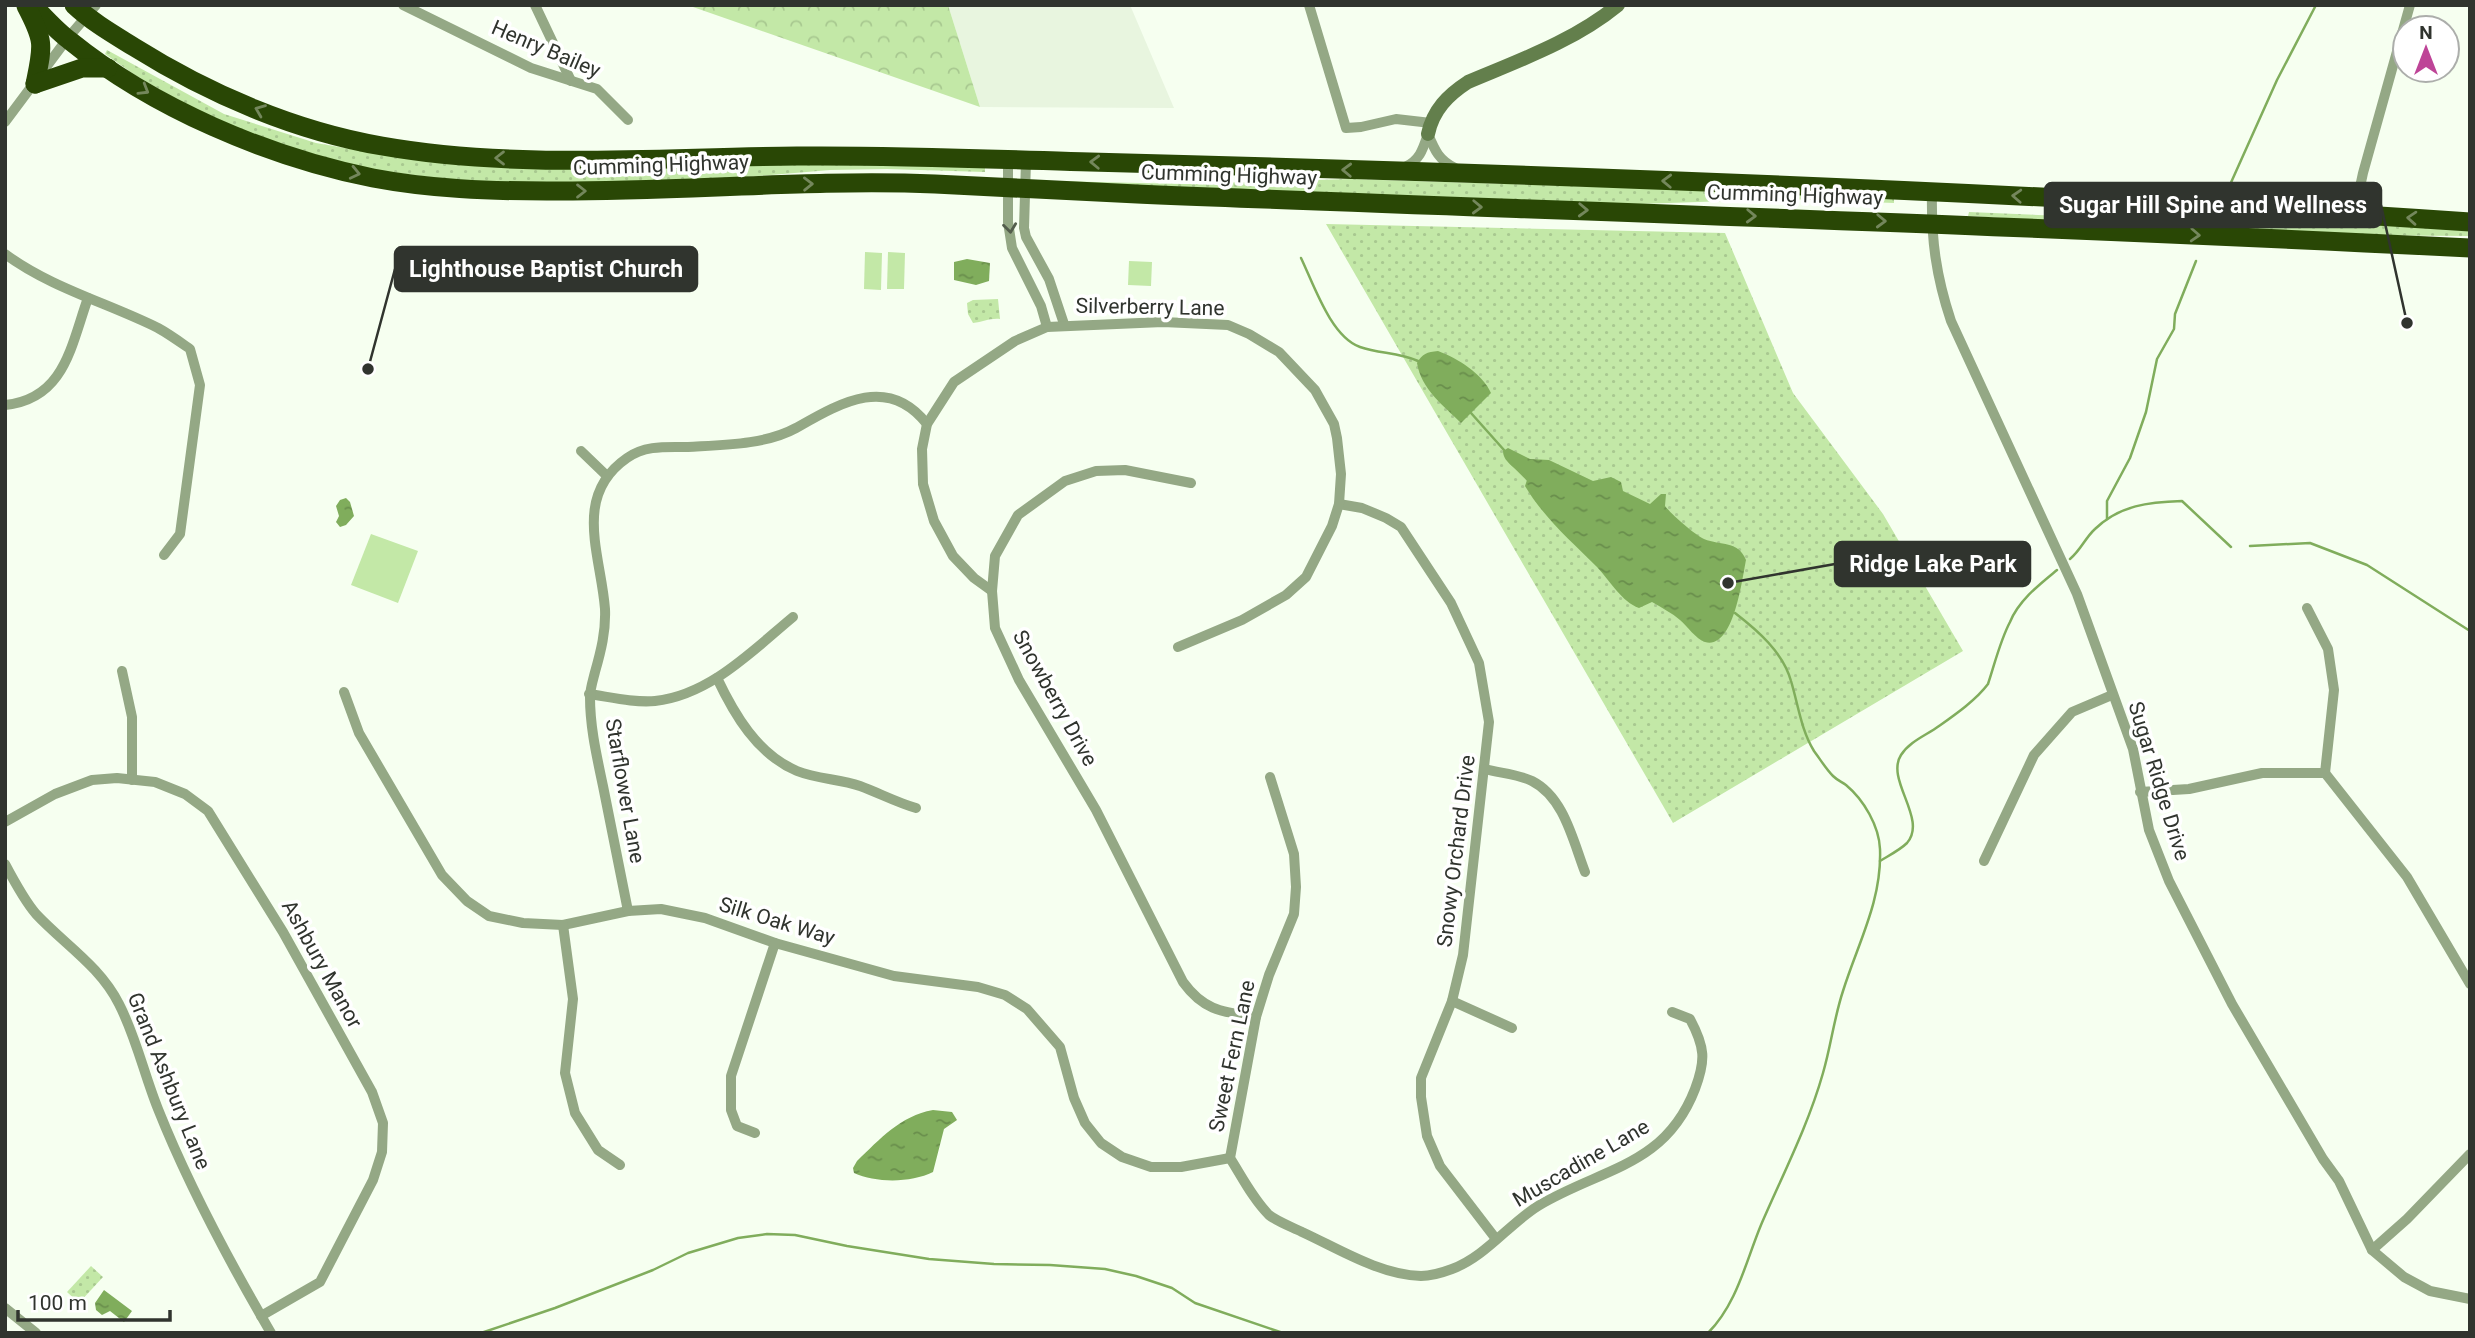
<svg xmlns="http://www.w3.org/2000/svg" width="2475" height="1338" viewBox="0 0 2475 1338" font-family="Roboto,sans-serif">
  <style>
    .built { fill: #e8f5df }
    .green { fill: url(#green-dots) }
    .forest { fill: url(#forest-crowns) }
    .pitch { fill: #c3e8a7 }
    .water { fill: url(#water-ripples) }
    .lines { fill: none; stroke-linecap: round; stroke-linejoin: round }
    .stream { stroke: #80ad5c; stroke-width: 2.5 }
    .street { stroke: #94a885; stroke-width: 10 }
    .secondary { stroke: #637f4c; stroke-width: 14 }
    .highway { stroke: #294705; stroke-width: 19 }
    .oneway { stroke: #74875c }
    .oneway2 { stroke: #535d4c }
    .labels { text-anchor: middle; stroke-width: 7; stroke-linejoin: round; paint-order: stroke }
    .street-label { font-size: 21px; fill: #30342e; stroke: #fff }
    .leader { fill: none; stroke: #30342e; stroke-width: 2.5 }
    .callout-dot { fill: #30342e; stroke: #fff; stroke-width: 2.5 }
    .callout { fill: #30342e; stroke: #30342e; stroke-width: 2.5 }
    .callout-label { font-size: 23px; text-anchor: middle; font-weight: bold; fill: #fff }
  </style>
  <defs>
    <pattern id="green-dots" width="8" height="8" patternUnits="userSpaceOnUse" patternTransform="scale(1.75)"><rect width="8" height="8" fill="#c3e8a7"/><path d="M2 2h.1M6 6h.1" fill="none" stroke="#a8c890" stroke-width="1.8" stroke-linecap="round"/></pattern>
    <pattern id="forest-crowns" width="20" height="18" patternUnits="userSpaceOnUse" patternTransform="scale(1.75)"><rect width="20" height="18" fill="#c3e8a7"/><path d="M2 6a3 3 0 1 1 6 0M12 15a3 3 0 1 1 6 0" fill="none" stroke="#a8c890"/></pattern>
    <pattern id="water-ripples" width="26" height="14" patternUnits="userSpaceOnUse" patternTransform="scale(1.75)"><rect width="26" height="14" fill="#80ad5c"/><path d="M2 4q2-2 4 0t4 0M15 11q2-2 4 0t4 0" fill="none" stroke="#698e4c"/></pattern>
  </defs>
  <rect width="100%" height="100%" fill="#f6fff0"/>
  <!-- built -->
  <path class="built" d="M948 5H1130L1174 108 980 107Z"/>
  <!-- green -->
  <g class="green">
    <path d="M107 50 224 114 316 143 393 156 985 166V172L887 169 830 170 677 183 484 184 359 168 264 139 188 106 135 75 105 54Z"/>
    <path d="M1349 179 1894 196V203L1786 199 1609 205 1491 203 1054 181 1183 184Z"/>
    <path d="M1969 212 2088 217 2299 216 2470 228V236L2299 235 1968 216Z"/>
    <path d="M1326 224 1725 233 1793 393 1883 514 1963 651 1673 823Z"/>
    <path d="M998 299 1000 319C990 318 983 322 973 323L968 314 967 303 973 300Z"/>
    <path d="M91 1266 103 1277 79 1303 67 1292Z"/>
  </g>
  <!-- forest -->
  <path class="forest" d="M691 5H948L980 107 693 7Z"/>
  <!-- pitch -->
  <g class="pitch">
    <path d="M865 252 882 253 881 290 864 289Z"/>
    <path d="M888 252 905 253 904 289H887Z"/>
    <path d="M1129 261 1152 262 1151 286 1128 285Z"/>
    <path d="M371 534 418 551 398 603 351 585Z"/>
  </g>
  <!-- water -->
  <g class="water">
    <path d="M967 259 990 263 989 281 976 285 954 280V262Z"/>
    <path d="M1438 351C1457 358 1483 374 1491 393L1461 423C1444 406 1421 389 1417 363 1422 354 1427 352 1438 351Z"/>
    <path d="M1508 448 1530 459 1549 460 1593 481 1611 477 1621 482 1623 491 1650 504 1661 494H1666L1665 506C1672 515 1694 534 1704 539 1721 546 1738 540 1746 560 1742 579 1734 650 1705 642 1696 639 1687 626 1680 620 1672 613 1662 608 1652 602L1639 608C1622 602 1610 581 1597 567 1571 541 1544 518 1525 486L1527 480C1520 469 1503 464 1503 451Z"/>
    <path d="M346 498 350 502 354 516 346 525 340 527 336 522 339 516 336 506 340 500Z"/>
    <path d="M933 1110 952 1112 957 1120 944 1129 933 1172C911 1183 876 1183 854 1173L853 1168 857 1161C880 1139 900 1116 933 1110Z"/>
    <path d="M104 1290 132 1311 124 1322 110 1311 102 1315 96 1310 95 1303Z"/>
  </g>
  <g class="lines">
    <!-- stream -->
    <g class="stream">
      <path d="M2229 187 2277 80 2316 5"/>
      <path d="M1301 258C1314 285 1331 337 1360 347 1380 354 1398 352 1418 361"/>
      <path d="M1471 413 1504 450"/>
      <path d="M1512 464 1528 480"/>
      <path d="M2107 519V501L2130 458 2146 412 2157 359 2174 329 2175 314 2196 261"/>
      <path d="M2250 546 2310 543 2367 565 2470 631"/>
      <path d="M2070 559C2081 550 2085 538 2095 529 2120 505 2149 502 2182 501L2231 547"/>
      <path d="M1880 861C1888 856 1900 850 1907 843 1928 819 1885 780 1901 755 1910 741 1927 735 1939 726 1956 714 1976 700 1988 684 1995 663 2000 641 2010 622 2019 600 2040 584 2057 570"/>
      <path d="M481 1333 555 1308 653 1270 688 1253 738 1238 767 1234 795 1235 847 1246 929 1259 994 1264 1050 1265 1105 1269 1136 1276 1172 1288 1195 1303 1283 1333"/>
      <path d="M1708 1333C1737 1304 1746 1261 1761 1225 1783 1174 1808 1126 1823 1073 1831 1046 1834 1018 1843 991 1858 943 1882 901 1880 849 1879 826 1864 800 1846 785 1842 782 1837 780 1833 776 1826 769 1820 759 1814 751 1801 730 1798 704 1791 681 1783 652 1757 630 1735 613"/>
    </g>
    <!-- street -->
    <g class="street">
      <path d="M403 5 531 68 597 89 628 120"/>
      <path d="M535 5 571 81"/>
      <path d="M1309 5 1346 128 1361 127 1396 119 1431 123"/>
      <path d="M5 122 67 39 96 5"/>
      <path d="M1428 134C1435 151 1439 160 1455 168"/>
      <path d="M1008 160V222L1012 248 1041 306 1047 327"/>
      <path d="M1026 161 1024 228 1026 237 1049 279 1064 324"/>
      <path d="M1405 167C1420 160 1423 149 1428 134"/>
      <path d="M1932 192C1931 239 1936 276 1951 321L2077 594 2133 749 2149 830 2169 881 2232 1004 2323 1159 2339 1181 2372 1250 2404 1277 2430 1291 2470 1299"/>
      <path d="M2354 215 2363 173 2410 5"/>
      <path d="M5 254C51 288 108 303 158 328 169 334 180 342 190 349L200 385 180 534 164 555"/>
      <path d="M5 405C65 399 71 345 88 298"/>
      <path d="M581 451 607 476"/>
      <path d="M1191 483 1125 470 1096 471 1065 481 1018 515 995 556 992 591 995 628 1019 680 1096 810 1183 982C1204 1011 1223 1012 1256 1017"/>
      <path d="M1339 504 1362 508 1386 518 1401 527 1451 603 1479 663 1489 722 1463 955 1452 1001 1421 1078V1097L1427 1136 1440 1166 1496 1239"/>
      <path d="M992 591 974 578 953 556 934 521 923 484 922 449 927 424 954 382 1015 341 1047 327 1163 322 1228 325 1249 334 1279 352 1315 390 1334 424 1337 438 1341 474 1339 504 1332 526 1306 577 1286 595 1242 620 1178 647"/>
      <path d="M2307 608 2328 649 2334 690 2325 773"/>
      <path d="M122 671 132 717V780"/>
      <path d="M717 678C734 714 757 754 797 771 817 779 840 779 860 786 879 793 898 803 916 808"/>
      <path d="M344 692 359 733 442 875 467 901 489 916 523 923 563 925 628 911 661 909 705 918 775 943 894 976 978 987 1005 995 1027 1009 1060 1047 1074 1098 1085 1123 1101 1143 1122 1157 1151 1167H1181L1230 1158"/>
      <path d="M589 694C610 697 634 703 655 701 710 695 753 650 793 617"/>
      <path d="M1485 769C1499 773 1518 774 1532 781 1564 797 1573 841 1585 872"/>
      <path d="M2325 773 2407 877 2470 984"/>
      <path d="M1270 777 1294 854 1296 887 1294 914 1269 975 1256 1017 1230 1158C1242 1177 1253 1199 1269 1215 1278 1222 1292 1227 1302 1232 1339 1249 1380 1275 1421 1276 1430 1276 1444 1272 1452 1269 1485 1257 1509 1224 1538 1206 1601 1168 1665 1167 1695 1089 1706 1060 1705 1047 1690 1019L1672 1012"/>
      <path d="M2140 792 2189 789 2262 773H2325"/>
      <path d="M5 822 55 794 92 780 117 778 155 782 185 794 208 811 283 932 372 1092 383 1123 382 1152 373 1180 320 1282 261 1316"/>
      <path d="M1984 861 2034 755 2072 712 2112 695"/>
      <path d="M5 864C14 881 24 900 36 914 64 944 100 966 119 1004 136 1037 144 1074 158 1109 189 1187 229 1261 271 1333"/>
      <path d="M628 911C620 869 611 828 603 786 597 757 590 728 590 697 590 689 593 680 595 672 601 651 606 631 605 609 601 555 572 496 627 458 645 445 666 447 688 447 722 445 765 445 796 428 840 403 888 374 927 424"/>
      <path d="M563 925 573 999 565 1073 575 1113 598 1150 620 1165"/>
      <path d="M1452 1001 1512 1028"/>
      <path d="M755 1133 737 1126 731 1110V1076L775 943"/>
      <path d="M2372 1250 2407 1219 2470 1154"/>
      <path d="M5 1308 36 1333"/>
    </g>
    <!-- secondary -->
    <path class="secondary" d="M1428 134C1433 110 1448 95 1468 82 1520 60 1574 41 1618 5"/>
    <!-- highway -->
    <g class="highway">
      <path d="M33 5C44 17 56 30 69 40 153 108 268 157 373 178 431 189 489 191 547 191 677 192 806 179 935 184 1009 187 1084 192 1159 195 1596 212 2033 226 2470 248"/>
      <path d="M74 5C92 22 113 34 134 47 209 94 295 131 382 146 519 170 659 157 797 156 894 155 993 159 1090 162 1550 174 2011 191 2470 222"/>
      <path d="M26 6C45 42 43 45 35 84"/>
      <path d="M35 84 82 68H108"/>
    </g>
  </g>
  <!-- one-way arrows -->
  <defs><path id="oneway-chevron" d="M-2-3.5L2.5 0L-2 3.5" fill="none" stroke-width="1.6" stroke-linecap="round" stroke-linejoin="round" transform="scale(1.75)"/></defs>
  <g class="oneway">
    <use href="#oneway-chevron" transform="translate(144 90) rotate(31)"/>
    <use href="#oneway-chevron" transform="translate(260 110) rotate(-158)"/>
    <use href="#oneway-chevron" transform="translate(500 158) rotate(-180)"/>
    <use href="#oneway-chevron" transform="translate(1095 162) rotate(-178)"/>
    <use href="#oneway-chevron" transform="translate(1347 170) rotate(-178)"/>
    <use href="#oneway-chevron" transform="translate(355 173) rotate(13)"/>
    <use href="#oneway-chevron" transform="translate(1667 181) rotate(-178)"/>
    <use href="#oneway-chevron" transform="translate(808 184) rotate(-1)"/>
    <use href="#oneway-chevron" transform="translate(581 191)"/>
    <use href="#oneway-chevron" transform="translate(2017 196) rotate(-177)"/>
    <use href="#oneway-chevron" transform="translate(1477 207) rotate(2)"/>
    <use href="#oneway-chevron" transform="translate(1583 210) rotate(2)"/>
    <use href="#oneway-chevron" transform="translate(1751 216) rotate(2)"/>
    <use href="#oneway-chevron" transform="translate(2412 218) rotate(-176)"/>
    <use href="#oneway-chevron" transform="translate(1881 221) rotate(2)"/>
    <use href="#oneway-chevron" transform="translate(2195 235) rotate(3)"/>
  </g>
  <use class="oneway2" href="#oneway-chevron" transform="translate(1010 228) rotate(83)"/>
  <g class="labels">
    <!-- street labels -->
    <g class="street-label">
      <text transform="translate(546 49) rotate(23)" y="7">Henry Bailey</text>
      <text transform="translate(661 165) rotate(-2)" y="7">Cumming Highway</text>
      <text transform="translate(1229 175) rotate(2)" y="7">Cumming Highway</text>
      <text transform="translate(1795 195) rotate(2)" y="7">Cumming Highway</text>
      <text transform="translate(1150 307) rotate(1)" y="7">Silverberry Lane</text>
      <text transform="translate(1055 698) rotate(61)" y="7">Snowberry Drive</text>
      <text transform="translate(2159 781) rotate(73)" y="7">Sugar Ridge Drive</text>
      <text transform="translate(625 791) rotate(80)" y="7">Starflower Lane</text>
      <text transform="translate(1456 851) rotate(-83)" y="7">Snowy Orchard Drive</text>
      <text transform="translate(777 921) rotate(17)" y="7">Silk Oak Way</text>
      <text transform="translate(322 964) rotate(61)" y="7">Ashbury Manor</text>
      <text transform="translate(1232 1056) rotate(-78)" y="7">Sweet Fern Lane</text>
      <text transform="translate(169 1081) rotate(68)" y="7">Grand Ashbury Lane</text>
      <text transform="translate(1581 1163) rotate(-30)" y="7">Muscadine Lane</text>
    </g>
  </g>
  <!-- callouts -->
  <path class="leader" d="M2407 323L2381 205M368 369L395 269M1728 583L1835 564"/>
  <g class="callout-dot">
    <circle cx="2407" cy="323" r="7"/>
    <circle cx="368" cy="369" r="7"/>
    <circle cx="1728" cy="583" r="7"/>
  </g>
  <g class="callout">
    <rect x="2045" y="183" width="336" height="44" rx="7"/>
    <rect x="395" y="247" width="302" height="44" rx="7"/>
    <rect x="1835" y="542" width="195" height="44" rx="7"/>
  </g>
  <g class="callout-label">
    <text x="2213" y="213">Sugar Hill Spine and Wellness</text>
    <text x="546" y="277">Lighthouse Baptist Church</text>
    <text x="1933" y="572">Ridge Lake Park</text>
  </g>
  <!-- border -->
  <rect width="2475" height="1338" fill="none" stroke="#30342e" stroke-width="14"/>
  <!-- north arrow -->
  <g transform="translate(2426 49)"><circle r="33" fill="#ffffff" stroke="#acaeab" stroke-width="2"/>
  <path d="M0-5L12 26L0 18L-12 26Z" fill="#be4497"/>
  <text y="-10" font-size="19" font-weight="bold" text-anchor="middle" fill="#30342e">N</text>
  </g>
  <!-- scale -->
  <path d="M18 1310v10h152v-10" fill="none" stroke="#30342e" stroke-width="3.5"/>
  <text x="28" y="1310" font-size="21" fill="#30342e" stroke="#ffffff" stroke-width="5" paint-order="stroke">100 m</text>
</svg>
